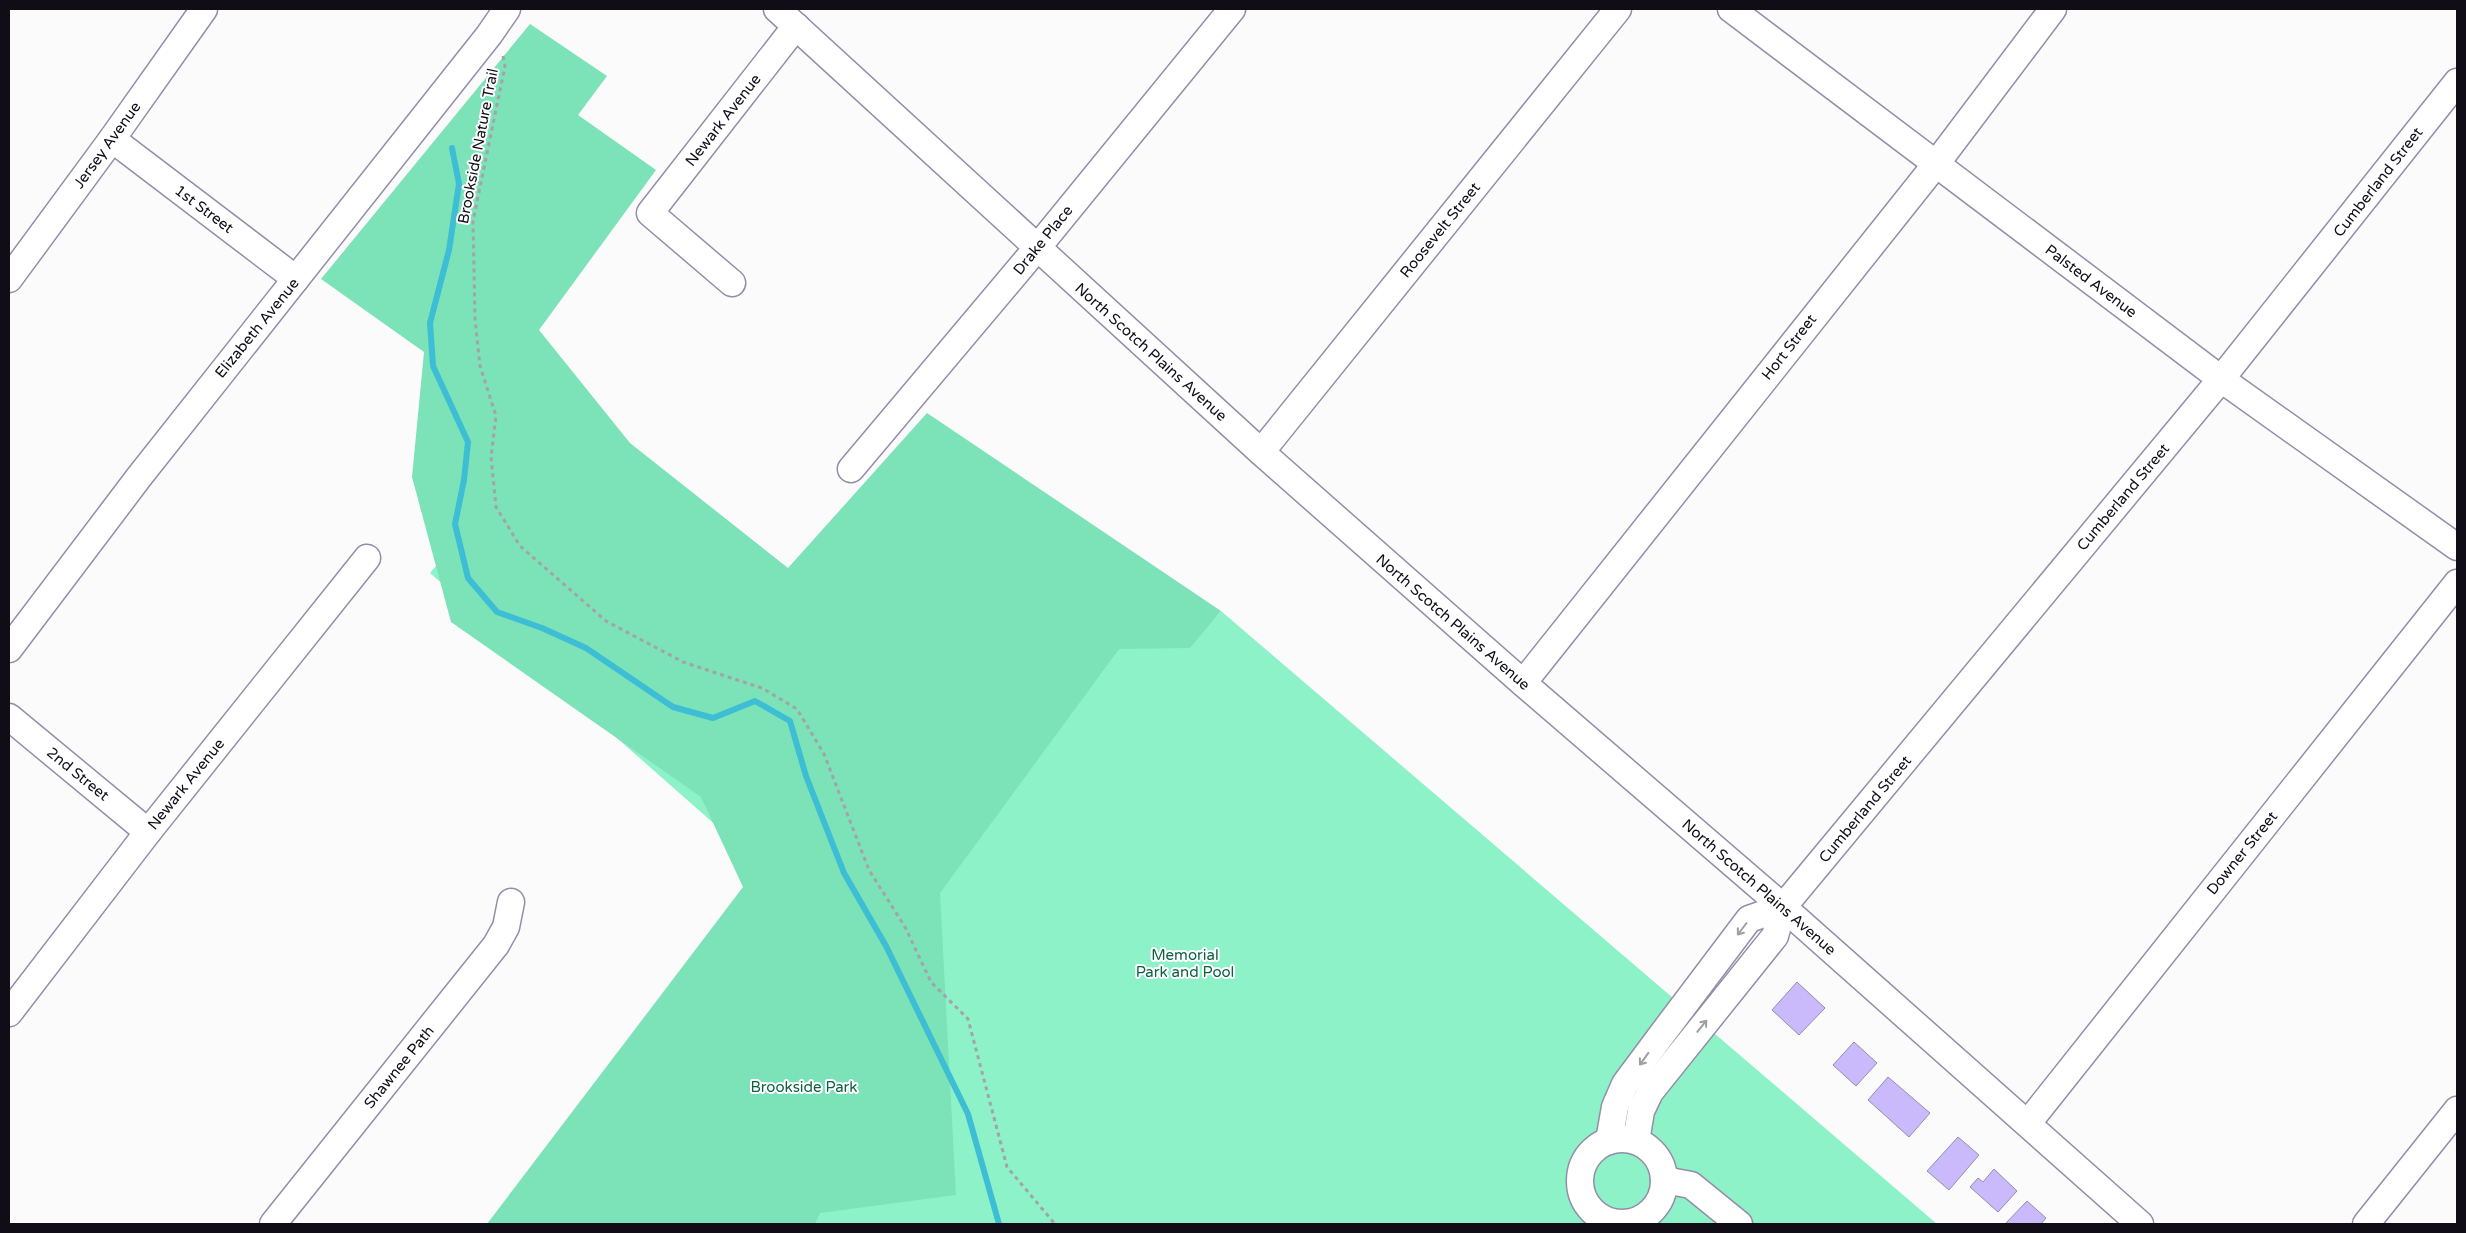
<svg xmlns="http://www.w3.org/2000/svg" width="2466" height="1233" viewBox="0 0 2466 1233" font-family="'Varela Round',sans-serif">
  <style>
    .green { fill: #8df2c8 }
    .forest { fill: #7ce2b8 }
    .lines { fill: none; stroke-linecap: round; stroke-linejoin: round }
    .stream { stroke: #3dbed5; stroke-width: 6 }
    .building { fill: #cbbafb; stroke: #948eaa }
    .minor-casing { stroke: #948da9; stroke-width: 29 }
    .path { stroke: #a4a3a7; stroke-width: 3; stroke-dasharray: 4 4; stroke-linecap: butt }
    .minor { stroke: #fff; stroke-width: 26 }
    .oneway { stroke: #9f9ea2 }
    .labels { text-anchor: middle; stroke-width: 4; stroke-linejoin: round; paint-order: stroke }
    .street-label { font-size: 15px; fill: #100d17; stroke: #fff }
    .park-label { font-size: 15px; fill: #0d5f44; stroke: #fff }
  </style>
  <rect width="100%" height="100%" fill="#fbfbfb"/>
  <!-- green -->
  <path class="green" d="M566 413 781 583 1195 641 1221 611 1937 1224H520L788 889 430 573Z"/>
  <!-- forest -->
  <path class="forest" d="M530 24 607 76 578 115 656 170 539 330 630 443 788 568 927 413 1221 611 1190 648 1119 649 940 893 956 1195 820 1213 815 1224H487L743 887 701 797 451 622 412 477 424 352 321 279Z"/>
  <g class="lines">
    <!-- stream -->
    <path class="stream" d="M452 148 459 184 449 250 430 323 433 366 468 442 464 480 455 524 468 578 497 612 542 628 586 648 673 707 713 718 755 701 790 721 806 776 844 873 886 946 968 1114 999 1224"/>
  </g>
  <!-- building -->
  <g class="building">
    <path d="M1797 982 1825 1008 1799 1035 1772 1010Z"/>
    <path d="M1854 1042 1877 1063 1856 1086 1833 1065Z"/>
    <path d="M1888 1077 1930 1113 1909 1137 1868 1100Z"/>
    <path d="M1958 1137 1979 1155 1949 1190 1927 1171Z"/>
    <path d="M1994 1169 2017 1191 1998 1212 1970 1187 1978 1178 1983 1182Z"/>
    <path d="M2027 1201 2046 1218 2041 1224H2005Z"/>
  </g>
  <g class="lines">
    <!-- minor casing -->
    <g class="minor-casing">
      <g id="minor">
        <path d="M777 9 1261 452 1523 683 1783 907 2140 1224"/>
        <path d="M1731 9 2221 379 2457 547"/>
        <path d="M112 139 296 279"/>
        <path d="M9 279 112 139 204 9"/>
        <path d="M732 283 650 213 796 26"/>
        <path d="M1261 452 1618 9"/>
        <path d="M851 469 1037 248 1232 9"/>
        <path d="M9 649 139 477 489 35 507 9"/>
        <path d="M1523 683 1936 164 2053 9"/>
        <path d="M9 717 148 832"/>
        <path d="M9 1013 148 832 367 558"/>
        <path d="M2028 1123 2457 583"/>
        <circle cx="1622" cy="1181" r="42"/>
        <path d="M1609 1141 1615 1107 1625 1084 1663 1033 1749 919 1783 907"/>
        <path d="M1636 1141 1641 1111 1650 1092 1775 936 1783 907 2221 379 2457 82"/>
        <path d="M1664 1180 1691 1185 1739 1224"/>
        <path d="M273 1224 496 945 506 927 511 902"/>
        <path d="M2366 1224 2457 1110"/>
      </g>
    </g>
    <!-- path -->
    <path class="path" d="M503 56 505 66 473 221 475 319 480 366 496 416 491 457 496 507 520 546 606 621 683 662 762 688 797 709 824 754 869 870 905 927 931 982 968 1019 1007 1167 1055 1224"/>
    <!-- minor -->
    <use href="#minor" class="minor"/>
  </g>
  <!-- one-way arrows -->
  <defs><path id="oneway-shaft" d="M-6 0H5M1.5-3L5.5 0L1.5 3" fill="none" stroke-width="1.6" stroke-linecap="round" stroke-linejoin="round" transform="scale(1.25)"/></defs>
  <g class="oneway">
    <use href="#oneway-shaft" transform="translate(1742 929) rotate(127)"/>
    <use href="#oneway-shaft" transform="translate(1702 1026) rotate(-51)"/>
    <use href="#oneway-shaft" transform="translate(1644 1059) rotate(126)"/>
  </g>
  <g class="labels">
    <!-- street labels -->
    <g class="street-label">
      <text transform="translate(723 120) rotate(-52)" y="5">Newark Avenue</text>
      <text transform="translate(107 145) rotate(-54)" y="5">Jersey Avenue</text>
      <text transform="translate(478 146) rotate(-79)" y="5">Brookside Nature Trail</text>
      <text transform="translate(2378 182) rotate(-52)" y="5">Cumberland Street</text>
      <text transform="translate(204 209) rotate(37)" y="5">1st Street</text>
      <text transform="translate(1440 230) rotate(-51)" y="5">Roosevelt Street</text>
      <text transform="translate(1043 240) rotate(-51)" y="5">Drake Place</text>
      <text transform="translate(2091 281) rotate(37)" y="5">Palsted Avenue</text>
      <text transform="translate(257 328) rotate(-51)" y="5">Elizabeth Avenue</text>
      <text transform="translate(1789 347) rotate(-52)" y="5">Hort Street</text>
      <text transform="translate(1151 352) rotate(42)" y="5">North Scotch Plains Avenue</text>
      <text transform="translate(2123 497) rotate(-50)" y="5">Cumberland Street</text>
      <text transform="translate(1453 622) rotate(41)" y="5">North Scotch Plains Avenue</text>
      <text transform="translate(78 774) rotate(39)" y="5">2nd Street</text>
      <text transform="translate(186 784) rotate(-51)" y="5">Newark Avenue</text>
      <text transform="translate(1865 809) rotate(-50)" y="5">Cumberland Street</text>
      <text transform="translate(2242 853) rotate(-51)" y="5">Downer Street</text>
      <text transform="translate(1759 887) rotate(41)" y="5">North Scotch Plains Avenue</text>
      <text transform="translate(399 1067) rotate(-51)" y="5">Shawnee Path</text>
    </g>
    <!-- park labels -->
    <g class="park-label">
      <text x="1185" y="960">Memorial<tspan x="1185" dy="17">Park and Pool</tspan></text>
      <text x="804" y="1092">Brookside Park</text>
    </g>
  </g>
  <!-- border -->
  <rect width="2466" height="1233" fill="none" stroke="#100d17" stroke-width="20"/>
</svg>
